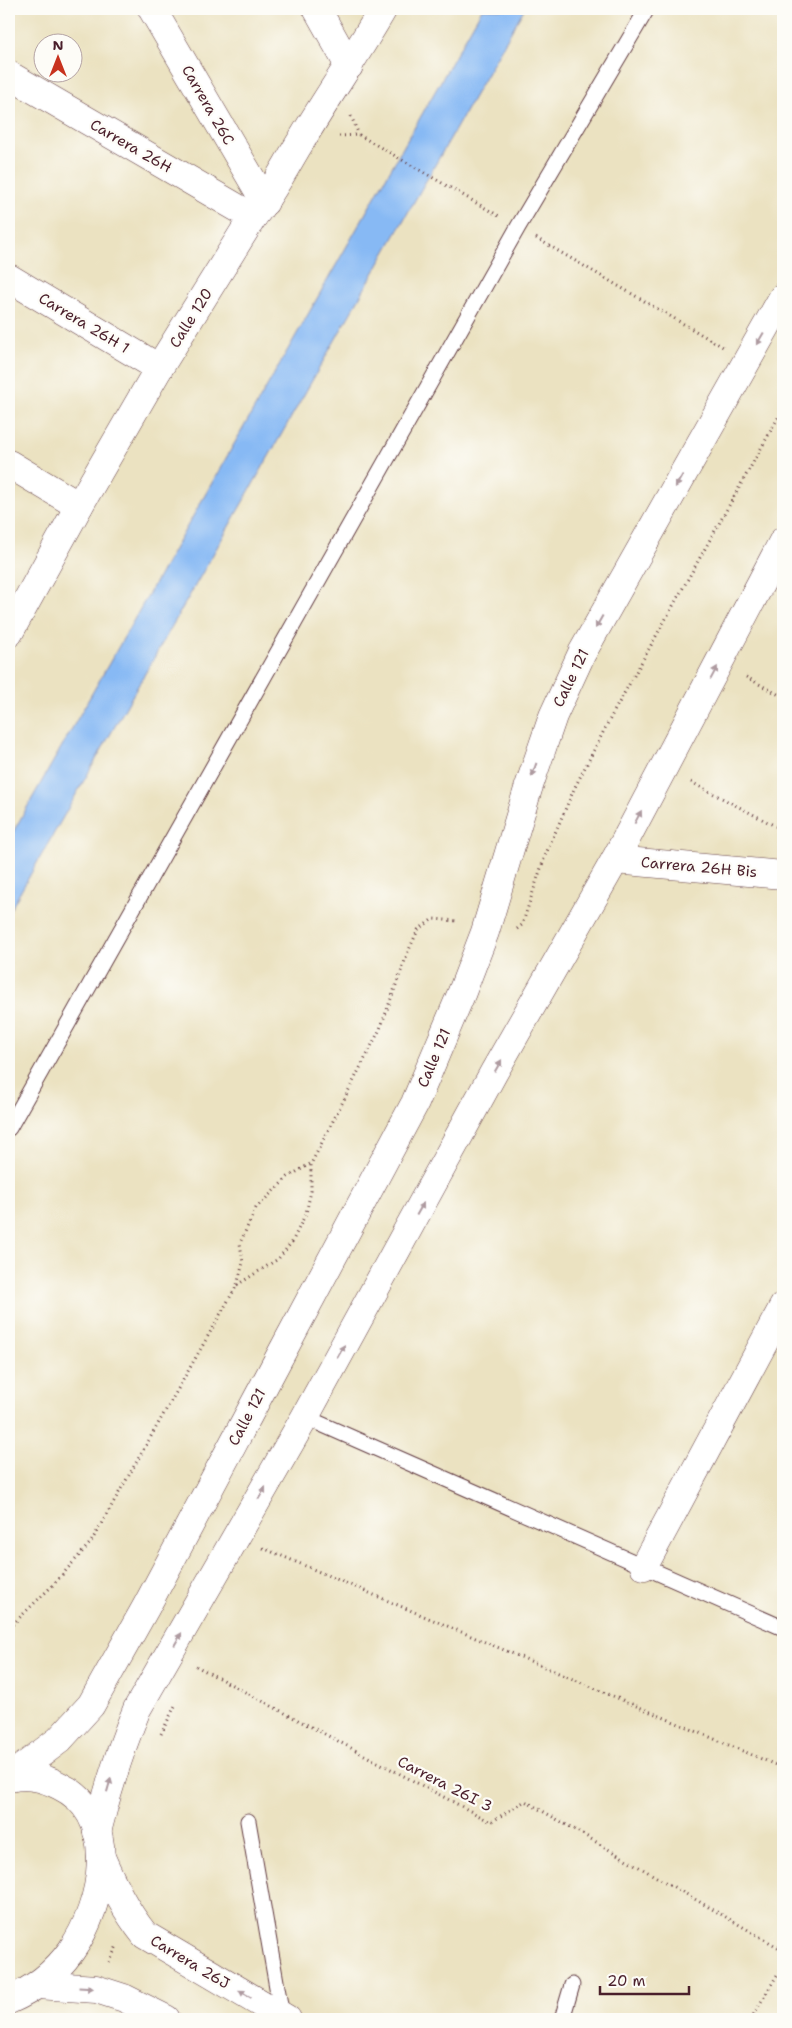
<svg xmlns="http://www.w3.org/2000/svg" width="792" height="2028" viewBox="0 0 792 2028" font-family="'Shantell Sans',sans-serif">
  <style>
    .water { fill: #87b9f4; stroke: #686c90 }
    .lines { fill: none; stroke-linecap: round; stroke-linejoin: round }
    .service-casing { stroke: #623c42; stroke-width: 17 }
    .minor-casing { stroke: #623c42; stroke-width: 29 }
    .tertiary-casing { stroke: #623c42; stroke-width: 29 }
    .secondary-casing { stroke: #623c42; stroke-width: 29 }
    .path { stroke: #623c42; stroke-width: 3; stroke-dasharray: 1 4; stroke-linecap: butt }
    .service { stroke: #fff; stroke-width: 15 }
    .minor { stroke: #fff; stroke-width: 28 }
    .tertiary { stroke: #fff; stroke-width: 28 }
    .secondary { stroke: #fff; stroke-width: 28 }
    .oneway { fill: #ae9aa0 }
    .labels { text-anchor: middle; stroke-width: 4.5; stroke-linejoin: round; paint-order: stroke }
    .street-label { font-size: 15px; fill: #4a1f2b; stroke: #fdfcf7 }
  </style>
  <rect width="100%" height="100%" fill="#fdfcf7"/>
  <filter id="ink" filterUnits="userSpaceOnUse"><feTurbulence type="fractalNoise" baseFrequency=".02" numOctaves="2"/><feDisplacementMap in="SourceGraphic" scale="10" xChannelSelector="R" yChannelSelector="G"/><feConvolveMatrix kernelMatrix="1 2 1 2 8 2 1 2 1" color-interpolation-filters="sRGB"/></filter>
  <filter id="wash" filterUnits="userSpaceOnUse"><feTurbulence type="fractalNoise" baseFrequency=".0096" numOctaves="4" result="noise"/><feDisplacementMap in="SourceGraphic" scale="20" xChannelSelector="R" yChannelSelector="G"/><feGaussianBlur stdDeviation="1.12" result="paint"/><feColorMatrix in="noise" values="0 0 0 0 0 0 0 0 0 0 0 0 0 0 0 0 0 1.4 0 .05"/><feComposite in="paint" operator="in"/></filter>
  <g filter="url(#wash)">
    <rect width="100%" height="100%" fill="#ebe2c1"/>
    <!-- water -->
    <path class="water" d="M482 9H524L9 912V839Z"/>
  </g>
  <g filter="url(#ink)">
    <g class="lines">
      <!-- service casing -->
      <g class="service-casing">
        <g id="service">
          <path d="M9 1128 518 227 647 9"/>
          <path d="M305 1417 783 1628"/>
          <path d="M248 1821 282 2016"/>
          <path d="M562 2019 572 1985"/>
        </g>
      </g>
      <!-- minor casing -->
      <g class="minor-casing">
        <g id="minor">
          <path d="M152 9 265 202"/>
          <path d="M317 9 349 66"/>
          <path d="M9 75 253 217"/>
          <path d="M9 278 159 368"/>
          <path d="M9 464 79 506"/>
          <path d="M9 633 79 506 159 368 253 217C273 192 287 163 304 136 330 93 358 52 383 9"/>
          <path d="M644 1566 783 1307"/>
        </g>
      </g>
      <!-- tertiary casing -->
      <g class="tertiary-casing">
        <g id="tertiary">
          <path d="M615 860 783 875"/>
          <path d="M101 1857C114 1887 125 1910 145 1935L287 2019"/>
          <path d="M38 1985 96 1989 124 1998 166 2019"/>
        </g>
      </g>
      <!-- secondary casing -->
      <g class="secondary-casing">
        <g id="secondary">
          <path d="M10 1777 59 1740 91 1705 146 1607 415 1103 462 992 485 932 528 789 553 716 582 653 783 297"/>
          <path d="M9 1778C28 1774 43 1777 60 1786 122 1816 103 1906 71 1951 55 1973 33 1990 9 2000"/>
          <path d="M97 1832C108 1788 120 1750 137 1709L305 1417 494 1072 615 860 783 541"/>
        </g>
      </g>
      <!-- path -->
      <g class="path">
        <path d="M351 116 359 135"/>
        <path d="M339 136 359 135 499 216"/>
        <path d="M536 238 723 347"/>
        <path d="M746 677 783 697"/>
        <path d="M691 782 783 830"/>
        <path d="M517 929 522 925 545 856 575 787 612 715 783 409"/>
        <path d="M237 1285 278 1259 292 1242 306 1213 311 1191V1164L380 1029 408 952 418 930 433 919 458 921"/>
        <path d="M263 1548 783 1768"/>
        <path d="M9 1628 53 1585 91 1542 237 1285 243 1263 240 1243 256 1208 288 1177 310 1164"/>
        <path d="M196 1666 491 1822 525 1801 783 1950"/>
        <path d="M161 1734 175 1706"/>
        <path d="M109 1962 117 1946"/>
        <path d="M751 2019 783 1965"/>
      </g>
      <!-- service -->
      <use href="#service" class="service"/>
      <!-- minor -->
      <use href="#minor" class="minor"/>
      <!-- tertiary -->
      <use href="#tertiary" class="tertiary"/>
      <!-- secondary -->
      <use href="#secondary" class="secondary"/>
    </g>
    <!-- one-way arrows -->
    <defs><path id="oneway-solid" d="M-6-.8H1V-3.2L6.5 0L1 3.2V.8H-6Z" transform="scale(1.25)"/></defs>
    <g class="oneway">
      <use href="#oneway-solid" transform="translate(760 339) rotate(120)"/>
      <use href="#oneway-solid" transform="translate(679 481) rotate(120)"/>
      <use href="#oneway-solid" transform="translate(599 622) rotate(119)"/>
      <use href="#oneway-solid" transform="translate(714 673) rotate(-62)"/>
      <use href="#oneway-solid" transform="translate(534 770) rotate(109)"/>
      <use href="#oneway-solid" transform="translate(638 817) rotate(-62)"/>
      <use href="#oneway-solid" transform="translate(498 1066) rotate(-60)"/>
      <use href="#oneway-solid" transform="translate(420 1209) rotate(-61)"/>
      <use href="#oneway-solid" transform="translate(341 1351) rotate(-61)"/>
      <use href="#oneway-solid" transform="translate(262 1493) rotate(-60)"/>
      <use href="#oneway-solid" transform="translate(178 1639) rotate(-60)"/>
      <use href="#oneway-solid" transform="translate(109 1785) rotate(-74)"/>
      <use href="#oneway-solid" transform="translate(86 1988) rotate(4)"/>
      <use href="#oneway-solid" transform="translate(245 1994) rotate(-149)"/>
    </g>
  </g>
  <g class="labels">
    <!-- street labels -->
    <g class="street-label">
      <text transform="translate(208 105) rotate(60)" y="5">Carrera 26C</text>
      <text transform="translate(131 146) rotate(30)" y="5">Carrera 26H</text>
      <text transform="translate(191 318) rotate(-58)" y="5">Calle 120</text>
      <text transform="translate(84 323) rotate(31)" y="5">Carrera 26H 1</text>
      <text transform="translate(571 678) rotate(-64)" y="5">Calle 121</text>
      <text transform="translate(699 867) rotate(5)" y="5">Carrera 26H Bis</text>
      <text transform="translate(434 1058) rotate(-67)" y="5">Calle 121</text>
      <text transform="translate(247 1417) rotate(-62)" y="5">Calle 121</text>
      <text transform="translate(445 1784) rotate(27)" y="5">Carrera 26I 3</text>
      <text transform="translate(190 1962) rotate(31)" y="5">Carrera 26J</text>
    </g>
  </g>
  <!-- margin -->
  <rect width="792" height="2028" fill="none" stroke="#fdfcf7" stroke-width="30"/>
  <!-- north arrow -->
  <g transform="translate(58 58)"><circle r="24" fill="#fdfcf7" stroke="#b5a4a5"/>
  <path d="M0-4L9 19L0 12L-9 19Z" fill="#c8321e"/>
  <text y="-8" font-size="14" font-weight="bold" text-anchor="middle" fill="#4a1f2b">N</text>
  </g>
  <!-- scale -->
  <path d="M600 1986v8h89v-8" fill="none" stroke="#4a1f2b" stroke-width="2.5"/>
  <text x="607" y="1986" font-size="15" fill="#4a1f2b" stroke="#fdfcf7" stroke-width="4" paint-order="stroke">20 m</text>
</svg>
